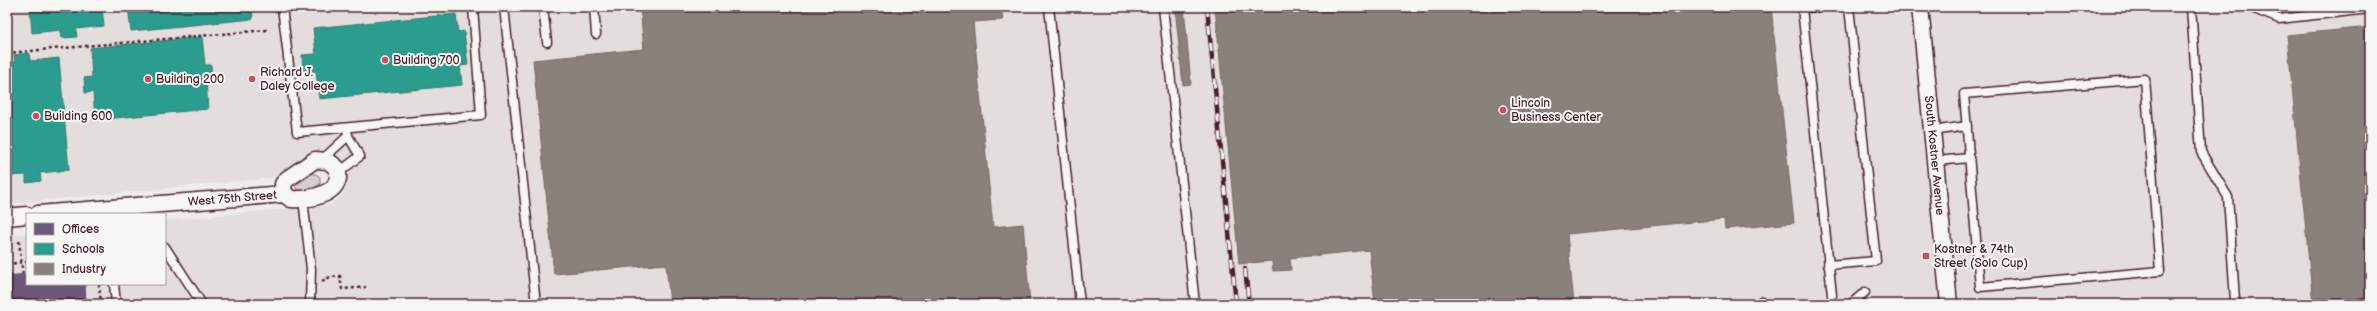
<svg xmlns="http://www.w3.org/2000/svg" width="2377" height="311" viewBox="0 0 2377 311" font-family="'Balsamiq Sans',sans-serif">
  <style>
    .built { fill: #e3dedc }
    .green { fill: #d7cfce; stroke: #90777c }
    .offices { fill: #6d597a; stroke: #624862 }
    .schools { fill: #2a9d8f; stroke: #347771 }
    .industry { fill: #8a817c; stroke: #776464 }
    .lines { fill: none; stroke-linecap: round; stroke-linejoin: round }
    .service-casing { stroke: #4a1f2b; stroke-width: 11 }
    .minor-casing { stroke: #4a1f2b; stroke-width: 19 }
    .path { stroke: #4a1f2b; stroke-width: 2.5; stroke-dasharray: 3 3; stroke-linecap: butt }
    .service { stroke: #f6f6f2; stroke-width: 8 }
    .minor { stroke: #f6f6f2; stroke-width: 16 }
    .rail-casing { stroke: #4a1f2b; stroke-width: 4.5 }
    .rail { stroke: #f6f6f2; stroke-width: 3; stroke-dasharray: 9; stroke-linecap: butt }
    .poi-dot { fill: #d1495b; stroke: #f6f6f2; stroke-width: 1.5 }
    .labels { text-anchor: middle; stroke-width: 4; stroke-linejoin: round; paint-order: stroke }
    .poi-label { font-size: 12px; fill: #4a1f2b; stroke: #f6f6f2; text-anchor: start }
    .street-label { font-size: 12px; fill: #4a1f2b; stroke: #f6f6f2 }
  </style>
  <rect width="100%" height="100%" fill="#efedea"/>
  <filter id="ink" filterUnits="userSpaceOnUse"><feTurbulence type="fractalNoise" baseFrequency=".025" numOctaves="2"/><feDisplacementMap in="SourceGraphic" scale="8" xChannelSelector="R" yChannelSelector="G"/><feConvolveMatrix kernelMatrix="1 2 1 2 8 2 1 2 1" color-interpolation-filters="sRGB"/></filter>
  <g filter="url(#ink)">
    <!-- built -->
    <path class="built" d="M7 7H1894L1895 15 1939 10V7H2370V304H7V235L27 234V284H165V220L329 205 343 195 348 176 343 161 335 155 314 151 281 177 7 204Z"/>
    <!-- green -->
    <path class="green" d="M312 174H316L320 177V184L310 191 299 192 295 186Z"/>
    <!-- offices -->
    <path class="offices" d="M27 274V284H85L86 304H7V276Z"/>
    <!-- schools -->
    <g class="schools">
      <path d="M30 7H102L104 26 76 29 77 37 61 38V30L32 33Z"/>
      <path d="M128 7H252L253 19 131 31Z"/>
      <path d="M456 14 458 32 464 31 468 65 460 66 462 85 319 99 316 71 303 73 302 55 316 54 313 28Z"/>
      <path d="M202 37 205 65H211L212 80H206L208 109 95 120 93 92 85 93 84 78 92 77 90 48Z"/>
      <path d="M29 53 30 61 59 58 69 170 40 173 41 181 26 183V175L7 176V63L15 62 14 55Z"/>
    </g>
    <!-- industry -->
    <g class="industry">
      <path d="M640 7H1001L1003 20 973 22 993 227 1023 224 1030 304H670L666 264 554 274 533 60 644 49Z"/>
      <path d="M1175 7H1184L1191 84 1183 85Z"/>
      <path d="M1215 7H1771L1794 223 1725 229 1724 219 1567 234 1574 304H1375L1369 250 1290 258 1291 270 1273 271 1272 261 1239 264Z"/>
      <path d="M2370 27V304H2313L2287 35Z"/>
    </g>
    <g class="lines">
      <!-- service casing -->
      <g class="service-casing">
        <g id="service">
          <path d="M282 7 297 132 481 115 473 7"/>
          <path d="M504 7 536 304"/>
          <path d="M543 7 547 42"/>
          <path d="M594 7 596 34"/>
          <path d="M1049 7 1080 304"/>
          <path d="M1163 7 1195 304"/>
          <path d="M1817 7 1802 8 1832 295"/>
          <path d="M2191 7 2201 152 2228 197 2235 300 2232 304"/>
          <path d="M2249 7 2279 19 2370 9"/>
          <path d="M2145 79 2160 271 1980 287 1964 94Z"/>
          <path d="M1932 131 1967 126"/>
          <path d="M323 159 348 136"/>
          <path d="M1935 161 1970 158"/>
          <path d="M338 173 360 156 348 136 347 128"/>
          <path d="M303 199 311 269 310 304"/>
          <path d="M165 247 202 304"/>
          <path d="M1828 265 1876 261 1849 7"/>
          <path d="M114 284 116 304"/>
          <path d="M1761 301 1762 304"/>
          <path d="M1851 304 1865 292"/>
        </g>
      </g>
      <!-- minor casing -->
      <g class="minor-casing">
        <g id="minor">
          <path id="s1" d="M1920 7 1949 304"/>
          <path id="s2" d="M38 214 284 194 291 199C310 200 345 194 337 168L328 161 315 160 287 179 283 184 284 194"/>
          <path d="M7 217 27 215"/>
        </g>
      </g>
      <!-- path -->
      <g class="path">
        <path d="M7 53 267 30"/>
        <path d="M19 241 23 275"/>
        <path d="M7 264 27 262"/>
        <path d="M322 281 330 277 340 276 342 289 366 287"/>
        <path d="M99 284 101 304"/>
      </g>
      <!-- service -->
      <use href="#service" class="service"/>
      <!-- minor -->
      <use href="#minor" class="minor"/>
      <!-- rail casing -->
      <g class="rail-casing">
        <g id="rail">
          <path d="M1207 7 1236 304"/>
          <path d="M1245 269 1249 304"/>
        </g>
      </g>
      <!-- rail -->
      <use href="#rail" class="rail"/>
    </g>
  </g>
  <!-- markers -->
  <g class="poi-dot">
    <circle cx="385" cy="60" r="4"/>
    <circle cx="148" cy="79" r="4"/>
    <circle cx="252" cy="79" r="4"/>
    <circle cx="1503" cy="110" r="4"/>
    <circle cx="36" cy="116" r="4"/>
    <rect x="1922" y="252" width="8" height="8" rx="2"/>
  </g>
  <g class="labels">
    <!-- poi labels -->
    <g class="poi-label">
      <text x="393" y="64">Building 700</text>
      <text x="260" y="76">Richard J.<tspan x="260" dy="14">Daley College</tspan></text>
      <text x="156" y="83">Building 200</text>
      <text x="1511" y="107">Lincoln<tspan x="1511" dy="14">Business Center</tspan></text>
      <text x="44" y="120">Building 600</text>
      <text x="1934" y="253">Kostner &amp; 74th<tspan x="1934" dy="14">Street (Solo Cup)</tspan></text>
    </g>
    <!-- street labels -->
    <g class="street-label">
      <text dy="4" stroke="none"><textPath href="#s1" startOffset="149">South Kostner Avenue</textPath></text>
      <text dy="4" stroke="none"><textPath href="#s2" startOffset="195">West 75th Street</textPath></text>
    </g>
  </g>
  <!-- margin -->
  <rect width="2377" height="311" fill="none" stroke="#f6f6f2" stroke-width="24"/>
  <rect x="12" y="12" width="2353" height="287" fill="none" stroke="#4a1f2b" stroke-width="1.5" filter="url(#ink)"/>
  <!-- legend -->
  <rect x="26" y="213" width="140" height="72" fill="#f6f6f2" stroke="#b1a0a2"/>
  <rect x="34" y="223" width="20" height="12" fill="#6d597a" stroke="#b1a0a2"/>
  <text x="62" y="233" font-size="12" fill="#4a1f2b">Offices</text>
  <rect x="34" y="243" width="20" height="12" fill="#2a9d8f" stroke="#b1a0a2"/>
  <text x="62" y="253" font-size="12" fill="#4a1f2b">Schools</text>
  <rect x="34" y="263" width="20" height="12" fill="#8a817c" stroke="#b1a0a2"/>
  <text x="62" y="273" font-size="12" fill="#4a1f2b">Industry</text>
</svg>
